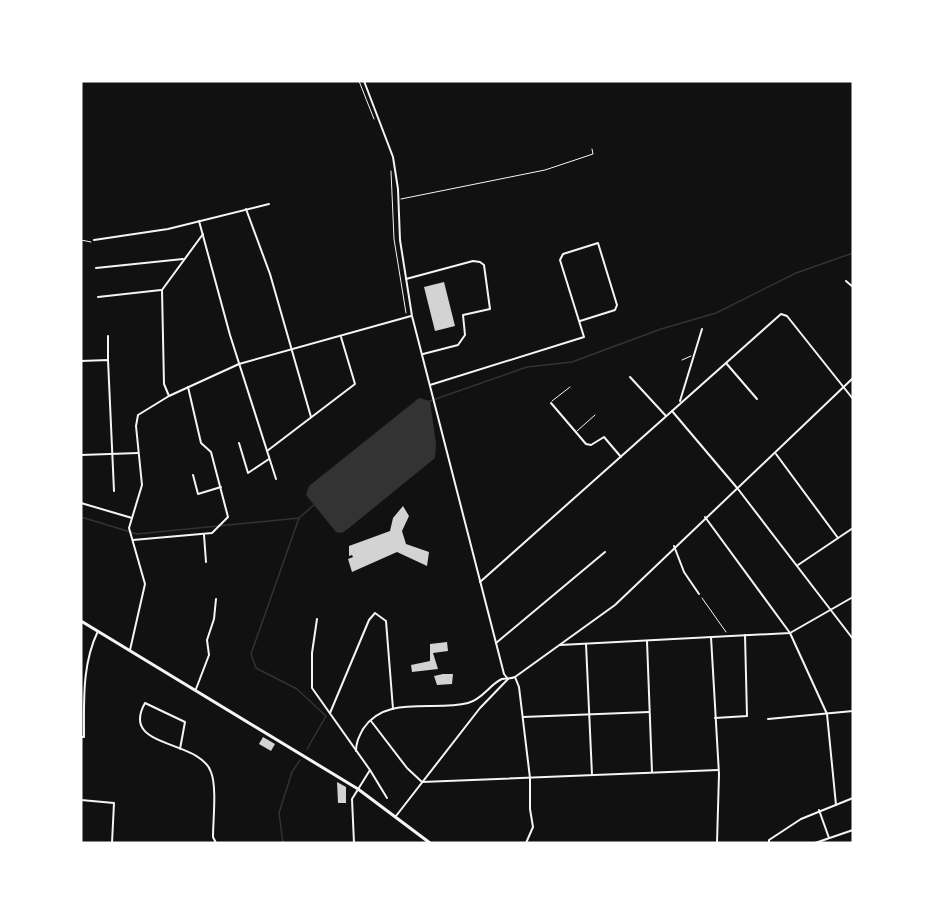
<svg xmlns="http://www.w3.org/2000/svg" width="934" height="924" viewBox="0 0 934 924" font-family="'Roboto Serif',serif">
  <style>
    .water { fill: #333 }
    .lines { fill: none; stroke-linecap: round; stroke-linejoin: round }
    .stream { stroke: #333; stroke-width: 1.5 }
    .building { fill: #d3d3d3 }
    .path { stroke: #f5f5f5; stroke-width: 1 }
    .service { stroke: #f5f5f5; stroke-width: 1 }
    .minor { stroke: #f5f5f5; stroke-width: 2 }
    .secondary { stroke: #f5f5f5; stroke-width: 3 }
  </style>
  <rect width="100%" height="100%" fill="#111"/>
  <!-- water -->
  <path class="water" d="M419 398 430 401 436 444 435 458 349 528 342 533 336 532 306 495 309 486Z"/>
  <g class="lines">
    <!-- stream -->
    <g class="stream">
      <path d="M430 401 527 367 572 362 661 329 716 313 796 273 853 253"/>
      <path d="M81 517 137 534 299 518"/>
      <path d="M307 749 326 716 297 689 256 668 251 654 299 518 315 504"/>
      <path d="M283 843 279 813 292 772 300 760"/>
    </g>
  </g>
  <!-- building -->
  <g class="building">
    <path d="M444 282 455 326 435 331 424 287Z"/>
    <path d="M403 506 409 516 402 531 406 544 429 552 427 566 397 552 352 572 348 559 353 557 352 555 349 556V546L390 531 393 518Z"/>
    <path d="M447 642 448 651 433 653 438 669 412 672 411 665 430 661V644Z"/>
    <path d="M443 674H453L452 684 437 685 434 676Z"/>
    <path d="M263 737 275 744 271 751 259 744Z"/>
    <path d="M337 782 346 787V803H338Z"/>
  </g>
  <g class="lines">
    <!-- path -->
    <g class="path">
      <path d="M359 81 374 119"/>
      <path d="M391 171 394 239 406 313"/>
      <path d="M81 240 91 242"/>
      <path d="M702 598 726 632"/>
    </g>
    <!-- service -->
    <g class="service">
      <path d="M401 199 545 170 593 154 592 149"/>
      <path d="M682 360 691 356"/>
      <path d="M552 401 570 387"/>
      <path d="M577 431 595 415"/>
    </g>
    <!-- minor -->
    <g class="minor">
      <path d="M364 81 393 157 398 189 400 240 412 316 504 674 508 679"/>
      <path d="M246 209 270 274 311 417"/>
      <path d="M199 221 230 335 276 479"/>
      <path d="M94 240 168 229 269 204"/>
      <path d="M96 268 183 259"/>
      <path d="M406 279 473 261 480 262 484 265 490 309 463 315 465 335 458 345 423 354"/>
      <path d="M846 281 853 287"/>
      <path d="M98 297 161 290"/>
      <path d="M108 360V336"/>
      <path d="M81 361 108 360 114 491"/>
      <path d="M726 363 757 399"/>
      <path d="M630 377 666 416"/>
      <path d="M430 385 584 337 560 260 563 254 598 243 617 305 615 310 580 321"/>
      <path d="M169 396 164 384 162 290 203 234"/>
      <path d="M680 401 702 329"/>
      <path d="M551 403 586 444 591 445 604 437 621 457"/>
      <path d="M672 411 738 489 853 639"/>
      <path d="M239 443 248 473 269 459"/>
      <path d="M267 451 355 384 341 337"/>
      <path d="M776 454 838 538"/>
      <path d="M81 455 138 453"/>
      <path d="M193 475 198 494 221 487"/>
      <path d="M81 503 132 518"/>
      <path d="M705 517 790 633 827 714 836 805"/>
      <path d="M204 535 206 562"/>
      <path d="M133 540 212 533 228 517 211 452 201 443 188 387"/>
      <path d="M674 546 684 572 699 594"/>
      <path d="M798 565 853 528"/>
      <path d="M480 582 781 314 787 316 853 399"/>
      <path d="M317 619 312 653V688L370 770 352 799 354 843"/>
      <path d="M711 637 719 774 717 843"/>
      <path d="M647 641 652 772"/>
      <path d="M496 643 605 552"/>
      <path d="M586 644 592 775"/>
      <path d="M560 645 790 633 853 597"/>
      <path d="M130 650 145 584 129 528 142 485 136 426 138 415 169 396 239 364 411 316"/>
      <path d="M515 677 519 687 530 778V809L533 827 526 843"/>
      <path d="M196 689 209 655 207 640 214 619 216 599"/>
      <path d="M330 713 369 620 375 613 386 621 393 709"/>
      <path d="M523 717 649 712"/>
      <path d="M715 718 747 716 745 635"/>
      <path d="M768 719 853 711"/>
      <path d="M371 721 407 768 422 782 718 770"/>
      <path d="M81 737H84C84 700 82 664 98 631"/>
      <path d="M180 749 185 722 145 703C119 749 200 739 211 772 217 787 213 820 213 837L216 843"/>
      <path d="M356 751C356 742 359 737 363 729 386 694 434 712 468 703 483 699 490 684 502 679 506 678 511 679 515 677L615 605 853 378"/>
      <path d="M370 770 387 798"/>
      <path d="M81 800 114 803 112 843"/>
      <path d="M819 810 829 838"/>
      <path d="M396 816 480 708 508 679"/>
      <path d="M769 843V840L801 819 853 798"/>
      <path d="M815 843 853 830"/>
    </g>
    <!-- secondary -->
    <path class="secondary" d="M81 621 358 789 430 843"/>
  </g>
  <!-- border -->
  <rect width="934" height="924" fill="none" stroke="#ffffff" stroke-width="165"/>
</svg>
